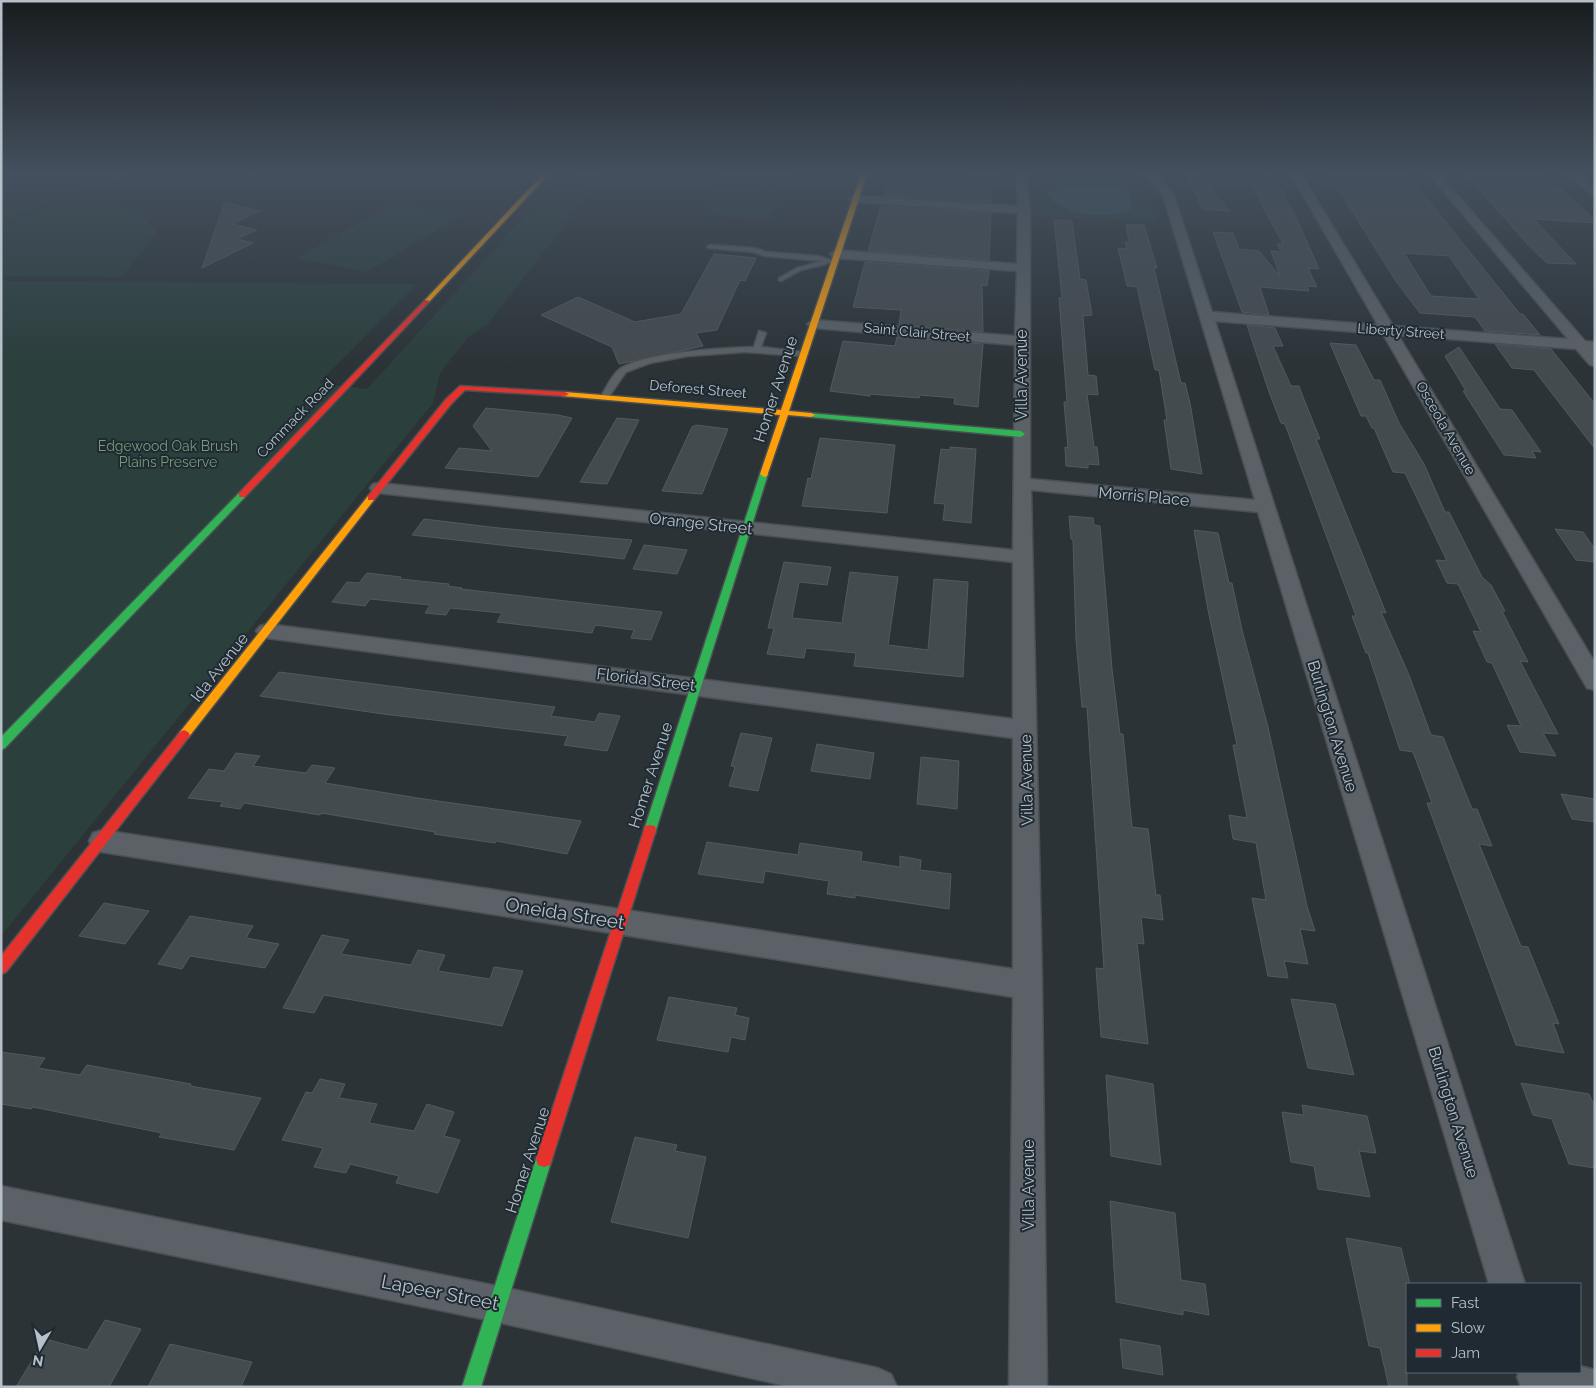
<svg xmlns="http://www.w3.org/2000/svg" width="1596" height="1388" viewBox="0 0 1596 1388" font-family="Raleway,sans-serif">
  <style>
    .green { fill: #2b3f3c }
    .water { fill: #3a505e }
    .building { fill: #444b4f; stroke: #535a5f; fill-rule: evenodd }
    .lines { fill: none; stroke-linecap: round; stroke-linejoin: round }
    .lane-casing { stroke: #494f52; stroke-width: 3 }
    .street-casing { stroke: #494f52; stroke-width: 3 }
    .fast-casing { stroke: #494f52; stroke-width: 3 }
    .slow-casing { stroke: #494f52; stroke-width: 3 }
    .jam-casing { stroke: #494f52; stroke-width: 3 }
    .lane { fill: #5b6166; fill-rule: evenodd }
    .street { fill: #5b6166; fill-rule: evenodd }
    .fast { fill: #30b455; fill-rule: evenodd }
    .slow { fill: #ff9f0a; fill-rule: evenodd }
    .jam { fill: #e5322d; fill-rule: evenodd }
    .labels { text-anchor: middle; stroke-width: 4; stroke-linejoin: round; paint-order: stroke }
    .far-street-label { font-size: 14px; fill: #b6c0c8; stroke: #1f2a32 }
    .far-park-label { font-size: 14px; fill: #769c76; stroke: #1f2a32 }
    .street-label { font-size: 16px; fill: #b6c0c8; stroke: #1f2a32 }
    .near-street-label { font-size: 19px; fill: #b6c0c8; stroke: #1f2a32 }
  </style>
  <rect width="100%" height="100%" fill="#2b3337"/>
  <!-- green -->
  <g class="green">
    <path d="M1 174H131L22 214 1 226Z"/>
    <path d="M579 174H604L487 325 467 338 440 373 433 403 1 936V281L417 284 319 383 367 389 540 199Z"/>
    <path d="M723 174 787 175 772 218 704 215Z"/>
    <path d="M1039 177 1134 178 1150 202 1156 222 1039 216Z"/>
    <path d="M67 198 135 210 157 232 122 277 1 276V229L23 216Z"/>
    <path d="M395 204 461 215 367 272 296 258Z"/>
  </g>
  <!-- water -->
  <path class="water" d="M1079 186 1118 188 1128 191 1132 209C1108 220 1066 216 1048 196V192Z"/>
  <!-- building -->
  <g class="building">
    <path d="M967 174H993L991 202 883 196 888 179 969 184Z"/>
    <path d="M1186 174H1201L1229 211 1203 209Z"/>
    <path d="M1329 174H1407L1520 314H1523L1540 335 1485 331 1475 317 1420 313 1395 280ZM1404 253 1449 256 1479 299 1431 296Z"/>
    <path d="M1465 174H1540L1555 189H1562L1595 220V223L1534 219 1576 264 1547 263 1533 250Z"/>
    <path d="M1249 180 1276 182 1293 211 1319 269 1308 268 1317 287 1307 286 1309 291 1260 287 1269 315 1242 312 1213 232 1233 233 1239 249 1259 251 1280 276 1271 251 1281 252 1277 244H1283Z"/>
    <path d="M225 202 260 211 232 224 257 230 237 239 253 243 202 268Z"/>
    <path d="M881 206 991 213 989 260 868 251Z"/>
    <path d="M1054 220 1072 221 1080 279 1086 280 1092 315 1083 316 1088 375 1096 376 1098 395 1087 394 1094 447H1097L1099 465 1088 464V468L1066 466 1065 447 1068 448 1064 402H1067L1059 298H1062Z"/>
    <path d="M1126 224 1144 225 1157 268H1154L1181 383H1185L1190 403 1202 474 1171 469 1164 420H1167L1159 370H1155L1137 287 1127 286 1118 248 1127 249 1125 242H1129Z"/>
    <path d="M714 254 756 258 745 281 740 280 717 330 696 333 703 346 619 364 612 347 541 315 578 297 635 322 681 314Z"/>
    <path d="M865 262 989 271 987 286 982 285 983 332 899 325 901 310 853 307Z"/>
    <path d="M1247 325 1275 328 1283 346H1273L1291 386H1299L1303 397 1320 439H1316L1386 613 1381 612 1409 675 1431 735 1443 737 1472 809H1477L1492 846 1479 844 1521 946 1528 947 1559 1024 1553 1023 1564 1053 1516 1045 1427 803H1432L1413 752 1400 750 1368 653H1366L1352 616H1356L1285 424 1281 423 1269 392Z"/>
    <path d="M897 337 983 344 978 407 954 404 955 398 920 395 919 398 870 394V396L830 391 843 341 895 346Z"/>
    <path d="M1330 343 1356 345 1374 380H1380L1399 423 1424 464 1445 512H1449L1482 577 1491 585 1505 611H1502L1528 662 1520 661 1558 734 1543 733 1556 756 1520 752 1507 725 1521 726 1492 663 1487 662 1473 631 1481 632 1458 584 1447 583 1436 560 1447 561 1405 473 1393 472 1374 428H1372L1366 416H1361Z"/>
    <path d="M1495 344 1551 349 1595 404V449L1534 370 1512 368Z"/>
    <path d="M1459 347 1500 409 1512 410 1541 452 1532 451 1536 458 1504 455 1463 391H1466L1445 356Z"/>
    <path d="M486 408 558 415 572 418 538 477 445 468 459 448 492 451 473 426Z"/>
    <path d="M617 418 639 420 607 484 580 482Z"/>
    <path d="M696 425 728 429 702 494 662 491 692 427Z"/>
    <path d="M820 438 895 445 887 513 802 506 808 478 811 479Z"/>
    <path d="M950 447 976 449 971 523 943 520 945 504 934 503 941 449 950 450Z"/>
    <path d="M1069 516 1093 518 1094 525 1100 526 1112 669 1120 734H1123L1132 827 1148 829 1156 895H1160L1163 920 1141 917 1144 944 1137 943 1148 1044 1101 1037 1096 968 1104 969 1087 707H1082L1076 640 1073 540 1071 539Z"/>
    <path d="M424 519 499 528 632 540 624 559 412 535Z"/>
    <path d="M1555 529 1583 532 1595 549V562L1576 560Z"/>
    <path d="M1194 530 1218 533 1229 583H1232L1242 630 1268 727 1307 906 1315 931 1300 929 1308 964 1284 961 1288 978 1268 976 1252 898 1266 900 1256 843 1233 839 1229 815 1247 818 1233 745H1237L1208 610Z"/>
    <path d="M644 545 687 550 677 574 633 569Z"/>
    <path d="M784 562 831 567 827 585 799 582 792 618 842 623 850 572 898 577 888 645 928 650 934 579 968 582 963 677 854 666 856 653 806 648 804 658 767 654 774 628H768Z"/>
    <path d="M367 573 401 577 400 579 449 584 448 586 462 588 461 589 662 612 651 640 631 638 634 630 595 625 592 633 497 622 502 613 450 608 446 615 425 613 430 605 370 599 365 606 332 602 347 582 359 583Z"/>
    <path d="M279 672 555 707 551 716 595 722 599 713 620 716 607 751 564 745 568 736 383 714 260 696Z"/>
    <path d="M741 733 772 738 758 791 729 786 735 767 731 766Z"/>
    <path d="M817 744 874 753 870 779 811 771Z"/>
    <path d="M236 753 260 756 253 766 306 773 312 765 335 768 325 783 424 799 581 821 567 854 496 841 495 843 434 834 435 832 321 813 320 815 244 803 240 809 220 806 223 802 188 798 209 769 224 771Z"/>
    <path d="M921 757 959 761 957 809 917 804Z"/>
    <path d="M1561 794 1595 799V822L1572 819Z"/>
    <path d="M707 842 798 855 800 843 862 852 861 861 900 867V856L921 860 920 870 951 874 949 909 855 895V898L827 894 829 881 765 871 763 883 698 874Z"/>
    <path d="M104 903 149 911 125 944 79 936Z"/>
    <path d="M190 916 253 926 246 938 279 944 265 968 190 956 182 969 158 964Z"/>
    <path d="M322 935 349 940 341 954 411 965 418 950 445 955 438 971 490 979 494 967 523 971 502 1026 324 995 314 1013 283 1008Z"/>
    <path d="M669 997 737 1008 735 1015 749 1018 745 1040 731 1037 728 1052 657 1040Z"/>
    <path d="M1291 999 1335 1004 1354 1075 1308 1068Z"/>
    <path d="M1 1052 45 1058 38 1068 80 1075 87 1065 191 1084 190 1086 261 1098 234 1150 159 1137 162 1133 33 1107 31 1109 1 1104Z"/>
    <path d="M1106 1075 1153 1084 1161 1165 1111 1156Z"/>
    <path d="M320 1079 345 1084 339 1098 377 1104 369 1123 414 1131 427 1104 454 1112 444 1136 460 1140 438 1193 396 1183 399 1176 350 1164 346 1173 314 1167 323 1148 282 1140 306 1092 312 1093Z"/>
    <path d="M1521 1083 1589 1094 1595 1107V1168L1569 1164 1552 1119 1533 1115Z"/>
    <path d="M1302 1105 1367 1116 1376 1153 1359 1151 1370 1197 1318 1189 1314 1166 1291 1162 1282 1112 1304 1115Z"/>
    <path d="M635 1137 677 1145 675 1151 706 1157 688 1238 611 1222Z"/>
    <path d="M1110 1201 1175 1213 1181 1280 1205 1284 1209 1315 1183 1310V1315L1116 1302Z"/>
    <path d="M1346 1238 1401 1248 1410 1284H1407V1387H1389L1380 1348 1369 1346Z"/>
    <path d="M105 1320 141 1329 109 1387H16L45 1339 87 1350Z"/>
    <path d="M1120 1339 1160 1346 1163 1375 1123 1368Z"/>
    <path d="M170 1344 252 1362 241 1387H148Z"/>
  </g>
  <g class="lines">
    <!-- lane casing -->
    <g class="lane-casing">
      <g id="lane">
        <path d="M710 245 754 248 766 252 818 256 837 262 834 264 827 262 826 264 801 270 781 281 779 280V278L797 268 823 261 765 256 753 252 708 248 707 247Z"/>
        <path d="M759 331 766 333 761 347 803 352 807 354 803 356 744 352 688 356 650 363 626 372 608 398 601 396C607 387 612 374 621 368 649 352 721 348 754 347Z"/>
      </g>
    </g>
    <!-- street casing -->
    <g class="street-casing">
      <g id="street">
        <path d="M1016 174H1026L1030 210V479L1255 500 1167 208 1162 194 1144 174H1155L1173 193 1212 312 1378 325 1291 174H1301L1393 326 1568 339 1429 174H1439L1585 341 1595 342V350H1593L1595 366 1590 365 1576 349 1398 335 1595 663V690L1587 688 1383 334 1215 321 1525 1284H1489L1258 512 1031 490 1042 985 1047 1387H1009L1013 997 102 852 93 849 89 841 93 833 102 830 1013 969V738L267 638 260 636 256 631 260 626 267 624 1013 719V562L379 493 373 492 370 488 373 484 379 483 1013 550 1015 345 814 328 807 324 814 320 1015 336 1017 271 836 258 830 254 836 250 1017 264 1018 213 855 202 849 199 855 196 1018 206Z"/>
        <path d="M1566 174H1577L1595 188V197Z"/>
        <path d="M1 1186 497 1286 878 1368 891 1374 897 1387H791L497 1322 1 1220Z"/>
        <path d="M1580 1366 1595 1370V1387H1521L1517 1377 1519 1372H1580Z"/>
      </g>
    </g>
    <!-- fast casing -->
    <g class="fast-casing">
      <g id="fast">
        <path d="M808 413 1021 431 1025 434 1021 437 811 417 807 415Z"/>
        <path d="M764 471 768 474 656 830 655 834 650 835 645 834 644 830 760 474Z"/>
        <path d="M242 492 245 493V497L5 748 1 750V737L239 493Z"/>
        <path d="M544 1151 550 1153 552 1159 481 1387H462L536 1159 538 1153Z"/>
      </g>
    </g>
    <!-- slow casing -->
    <g class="slow-casing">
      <g id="slow">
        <path d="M543 174H549L429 302H425V300Z"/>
        <path d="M861 174H867L789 411 811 413 815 415 811 417 788 415 767 476 764 477 760 474 780 415 562 396V392H565L781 410Z"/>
        <path d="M371 495 374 496V500L188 738H180L178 735 180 732 368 496Z"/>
      </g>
    </g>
    <!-- jam casing -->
    <g class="jam-casing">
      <g id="jam">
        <path d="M425 300 430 301 245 497H239V493Z"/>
        <path d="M460 386 565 392 569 394 565 396 465 390 452 403 374 500H368V496L446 399Z"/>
        <path d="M184 730 188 732 190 735 188 738 6 972 1 974V956L180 732Z"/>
        <path d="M650 825 655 826 656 830 552 1159 550 1165 544 1167 538 1165 536 1159 644 830 645 826Z"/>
      </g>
    </g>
    <!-- lane -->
    <use href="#lane" class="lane"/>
    <!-- street -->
    <use href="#street" class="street"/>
    <!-- fast -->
    <use href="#fast" class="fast"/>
    <!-- slow -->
    <use href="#slow" class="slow"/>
    <!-- jam -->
    <use href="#jam" class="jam"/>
  </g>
  <!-- sky -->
  <linearGradient id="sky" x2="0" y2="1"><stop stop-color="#181c1e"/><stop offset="0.47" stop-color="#44505e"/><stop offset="1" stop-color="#44505e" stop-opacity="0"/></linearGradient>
  <rect width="1596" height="368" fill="url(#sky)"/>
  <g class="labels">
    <!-- far-street labels -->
    <g class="far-street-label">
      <text transform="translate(1401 331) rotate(4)" y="5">Liberty Street</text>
      <text transform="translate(917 332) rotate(5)" y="5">Saint Clair Street</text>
      <text transform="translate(698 389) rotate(5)" y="5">Deforest Street</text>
      <text transform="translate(295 418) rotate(-46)" y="5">Commack Road</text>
      <text transform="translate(1446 428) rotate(60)" y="5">Osceola Avenue</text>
    </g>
    <!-- far-park labels -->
    <g class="far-park-label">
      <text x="168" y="451">Edgewood Oak Brush<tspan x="168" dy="16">Plains Preserve</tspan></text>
    </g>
    <!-- street labels -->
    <g class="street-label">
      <text transform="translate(1021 375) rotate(-90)" y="6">Villa Avenue</text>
      <text transform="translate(775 389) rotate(-72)" y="6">Homer Avenue</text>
      <text transform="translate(1144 496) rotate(5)" y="6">Morris Place</text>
      <text transform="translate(701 523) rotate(6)" y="6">Orange Street</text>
      <text transform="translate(219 667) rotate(-52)" y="6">Ida Avenue</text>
      <text transform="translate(646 679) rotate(7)" y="6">Florida Street</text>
      <text transform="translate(1333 726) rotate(73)" y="6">Burlington Avenue</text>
      <text transform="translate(650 775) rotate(-72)" y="6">Homer Avenue</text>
      <text transform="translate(1026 780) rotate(-91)" y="6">Villa Avenue</text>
      <text transform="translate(1454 1112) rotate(73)" y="6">Burlington Avenue</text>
      <text transform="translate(527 1160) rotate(-72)" y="6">Homer Avenue</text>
      <text transform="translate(1028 1185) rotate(-90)" y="6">Villa Avenue</text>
    </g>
    <!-- near-street labels -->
    <g class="near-street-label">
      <text transform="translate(565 913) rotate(9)" y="7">Oneida Street</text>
      <text transform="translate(440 1292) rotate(11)" y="7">Lapeer Street</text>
    </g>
  </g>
  <!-- border -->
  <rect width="1596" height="1388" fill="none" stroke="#b6c0c8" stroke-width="5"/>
  <!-- legend -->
  <rect x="1406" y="1283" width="175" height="90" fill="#1f2a32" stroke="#5b666e"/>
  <rect x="1416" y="1299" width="25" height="8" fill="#30b455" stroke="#5b666e"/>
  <text x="1451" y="1308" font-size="15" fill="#b6c0c8">Fast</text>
  <rect x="1416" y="1324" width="25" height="8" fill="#ff9f0a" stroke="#5b666e"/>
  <text x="1451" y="1333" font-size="15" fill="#b6c0c8">Slow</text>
  <rect x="1416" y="1349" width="25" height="8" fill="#e5322d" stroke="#5b666e"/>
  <text x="1451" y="1358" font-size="15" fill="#b6c0c8">Jam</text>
  <!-- north arrow -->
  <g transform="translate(40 1348) rotate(189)" stroke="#1f2a32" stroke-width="4" paint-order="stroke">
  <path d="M0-4L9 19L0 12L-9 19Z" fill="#b6c0c8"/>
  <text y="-8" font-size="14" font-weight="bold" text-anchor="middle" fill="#b6c0c8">N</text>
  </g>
</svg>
